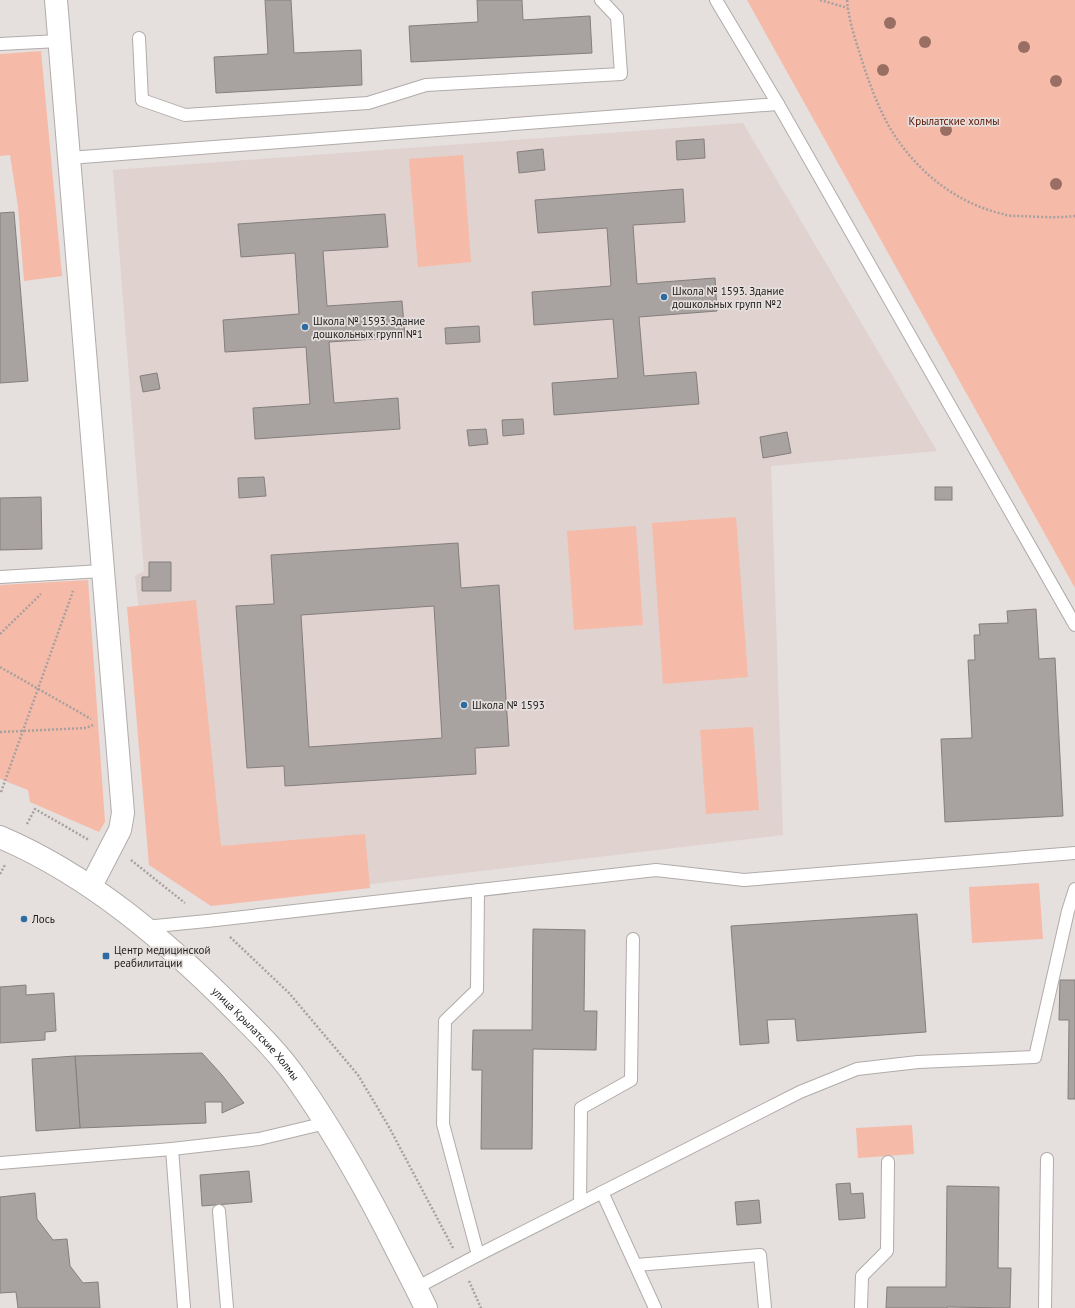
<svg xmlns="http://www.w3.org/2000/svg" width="1075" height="1308" viewBox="0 0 1075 1308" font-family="'PT Sans',sans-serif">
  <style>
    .built { fill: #e0d2ce }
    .green { fill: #f6baa8 }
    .building { fill: #a8a2a0; stroke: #847f7d; fill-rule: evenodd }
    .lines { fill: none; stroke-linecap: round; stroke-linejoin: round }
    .lane-casing { stroke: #b1abaa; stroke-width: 14 }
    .street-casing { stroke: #b1abaa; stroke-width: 24 }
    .secondary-casing { stroke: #b1abaa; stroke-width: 24 }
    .path { stroke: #a6a1a0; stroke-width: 2.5; stroke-dasharray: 2 2; stroke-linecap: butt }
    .lane { stroke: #fff; stroke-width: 12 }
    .street { stroke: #fff; stroke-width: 22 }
    .secondary { stroke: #fff; stroke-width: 22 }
    .tree { fill: #9a6f63 }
    .poi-dot { fill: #2b6ba1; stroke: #e5dfdd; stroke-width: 1.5 }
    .labels { text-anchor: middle; stroke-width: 3.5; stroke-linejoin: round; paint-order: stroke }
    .park-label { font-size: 11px; fill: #5c1300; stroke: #e5dfdd }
    .poi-label { font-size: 11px; fill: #1e1b1b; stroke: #e5dfdd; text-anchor: start }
    .street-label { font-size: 11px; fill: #1e1b1b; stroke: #e5dfdd }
  </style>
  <rect width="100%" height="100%" fill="#e5dfdd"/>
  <!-- built -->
  <path class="built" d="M743 123 937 451 771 466 783 835 238 900 164 834 135 576 144 571 113 170Z"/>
  <!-- green -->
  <g class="green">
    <path d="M747 0H1075V588Z"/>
    <path d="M41 51 62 276 24 281 18 207 10 155 0 156V54Z"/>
    <path d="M463 155 471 262 418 267 409 159Z"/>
    <path d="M736 517 748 677 663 684 652 523Z"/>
    <path d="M636 526 643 625 574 630 567 531Z"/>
    <path d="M88 580 105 822 99 832 30 802 28 790 0 779V585Z"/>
    <path d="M196 600 221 846 365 834 370 888 211 906 149 865 127 607Z"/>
    <path d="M753 727 759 810 706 814 700 730Z"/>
    <path d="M1039 883 1043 939 972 943 969 887Z"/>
    <path d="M912 1125 914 1154 858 1158 856 1128Z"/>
  </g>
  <!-- building -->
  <g class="building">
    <path d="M265 0H291L294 53 361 50 362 85 216 93 214 57 268 54Z"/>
    <path d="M477 0H522L523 20 590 16 592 53 411 62 409 26 478 22Z"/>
    <path d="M704 139 705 158 677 160 676 141Z"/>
    <path d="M543 149 545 170 519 173 517 152Z"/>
    <path d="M683 189 685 222 633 225 637 284 715 278 717 311 639 317 644 376 696 372 699 404 554 415 552 383 618 378 613 319 534 325 532 292 611 286 607 228 538 233 535 200Z"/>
    <path d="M14 212 28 381 0 383V213Z"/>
    <path d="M385 214 388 247 323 251 327 306 402 301 405 337 329 342 334 403 398 398 400 429 255 439 253 408 310 404 306 347 225 352 223 320 299 314 295 253 241 257 238 224Z"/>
    <path d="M479 326 480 342 446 344 445 328Z"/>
    <path d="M157 373 160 389 143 392 140 376Z"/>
    <path d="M523 419 524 434 503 436 502 420Z"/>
    <path d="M486 429 488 444 469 446 467 430Z"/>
    <path d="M787 432 791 453 763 458 760 437Z"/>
    <path d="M264 477 266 496 239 498 238 478Z"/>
    <rect x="935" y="487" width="17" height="13"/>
    <path d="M41 497 42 549 0 550V498Z"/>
    <path d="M458 543 461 588 499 585 509 746 475 748 476 774 285 786 284 766 247 768 236 606 274 604 271 555ZM434 606 442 738 309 747 301 615Z"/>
    <path d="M149 562H171V591H142V577H149Z"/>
    <path d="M1036 609 1039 659 1055 658 1063 816 945 822 941 739 972 738 968 660H975L974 635H980L979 624 1008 623 1007 611Z"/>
    <path d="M917 914 926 1032 797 1041 795 1019 767 1020 769 1043 740 1045 731 926Z"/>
    <path d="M533 929 585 930 584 1011H597L596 1050 533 1049 532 1149H481L482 1070H472L473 1030H532Z"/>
    <path d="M1060 980H1075V1099H1068L1069 1020H1059Z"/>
    <path d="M26 985V995L54 993 56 1031 45 1032V1040L0 1043V987Z"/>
    <path d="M202 1053 222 1075 244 1103 222 1113V1102H205L206 1123 80 1128 75 1056Z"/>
    <path d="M75 1056 80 1128 36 1131 32 1059Z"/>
    <path d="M249 1171 252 1202 202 1206 200 1175Z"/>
    <path d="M850 1183 851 1194 863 1193 865 1218 839 1220 836 1184Z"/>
    <path d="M947 1186 999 1187 998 1268H1011L1010 1308 947 1307V1308H886L887 1287H946Z"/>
    <path d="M35 1193 37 1219 53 1240 67 1239 70 1266 83 1283 98 1282 100 1308H18L16 1292 0 1293V1197Z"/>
    <path d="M759 1200 761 1223 737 1225 735 1202Z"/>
  </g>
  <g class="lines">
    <!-- lane casing -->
    <g class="lane-casing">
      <g id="lane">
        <path d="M716 0 778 104 1075 625"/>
        <path d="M139 38 142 100 185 115 368 103 426 85 621 74 617 17 601 0"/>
        <path d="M0 44 59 41"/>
        <path d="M69 158 778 104"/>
        <path d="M0 577 102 571"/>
        <path d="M145 927 207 921 656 870 744 880 1075 853"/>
        <path d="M172 1149 259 1139 326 1123"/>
        <path d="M0 1163 172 1149 184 1308"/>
        <path d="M602 1192 655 1308"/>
        <path d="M580 1203 581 1108 631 1080 633 939"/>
        <path d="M219 1211 227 1308"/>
        <path d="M478 1255 443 1124 445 1021 477 990 478 890"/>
        <path d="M636 1265 760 1255 765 1308"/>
        <path d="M416 1288 478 1255 800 1092 857 1069 918 1062 1035 1057 1068 911 1075 889"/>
        <path d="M861 1308 862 1276 887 1251 888 1162"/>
        <path d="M1045 1308 1047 1159"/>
      </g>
    </g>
    <!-- street casing -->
    <g class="street-casing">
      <path id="street" d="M56 0 123 813 120 830 91 886"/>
    </g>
    <!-- secondary casing -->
    <g class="secondary-casing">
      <g id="secondary">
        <path id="s1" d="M0 837C89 875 165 940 233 1008 255 1030 278 1052 296 1078 330 1126 359 1177 386 1229 399 1255 413 1281 426 1308"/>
      </g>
    </g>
    <!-- path -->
    <g class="path">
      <path d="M820 0 848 8"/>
      <path d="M847 0C849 24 858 47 865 70 872 90 880 111 890 128 915 170 955 203 1003 214 1008 216 1015 216 1021 216 1038 217 1057 218 1075 216"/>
      <path d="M0 634 41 594"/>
      <path d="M0 667 91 719"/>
      <path d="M0 732 86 728 93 725"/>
      <path d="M1 792 73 591"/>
      <path d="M27 824 35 809 89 840"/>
      <path d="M131 860 185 903"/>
      <path d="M0 874 5 865"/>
      <path d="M230 937 289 993 358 1075 389 1127 453 1248"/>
      <path d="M469 1281 481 1308"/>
    </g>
    <!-- lane -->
    <use href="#lane" class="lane"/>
    <!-- street -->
    <use href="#street" class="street"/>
    <!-- secondary -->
    <use href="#secondary" class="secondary"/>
  </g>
  <!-- trees -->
  <g class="tree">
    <circle cx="890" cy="23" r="6"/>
    <circle cx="925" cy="42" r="6"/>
    <circle cx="1024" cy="47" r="6"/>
    <circle cx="883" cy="70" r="6"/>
    <circle cx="1056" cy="81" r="6"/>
    <circle cx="946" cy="130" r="6"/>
    <circle cx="1056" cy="184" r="6"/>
  </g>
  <!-- markers -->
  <g class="poi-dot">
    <circle cx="664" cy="297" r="4"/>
    <circle cx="305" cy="327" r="4"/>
    <circle cx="464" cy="705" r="4"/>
    <circle cx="24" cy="919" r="4"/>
    <rect x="102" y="952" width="8" height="8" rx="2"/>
  </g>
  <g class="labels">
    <!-- park labels -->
    <g class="park-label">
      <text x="954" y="125">Крылатские холмы</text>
    </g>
    <!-- poi labels -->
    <g class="poi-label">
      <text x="672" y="295">Школа № 1593. Здание<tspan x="672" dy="13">дошкольных групп №2</tspan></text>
      <text x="313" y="325">Школа № 1593. Здание<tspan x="313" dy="13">дошкольных групп №1</tspan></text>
      <text x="472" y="709">Школа № 1593</text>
      <text x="32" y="923">Лось</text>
      <text x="114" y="954">Центр медицинской<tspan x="114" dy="13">реабилитации</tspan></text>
    </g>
    <!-- street labels -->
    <g class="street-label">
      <text dy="4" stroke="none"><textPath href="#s1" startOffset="325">улица Крылатские Холмы</textPath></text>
    </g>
  </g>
</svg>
